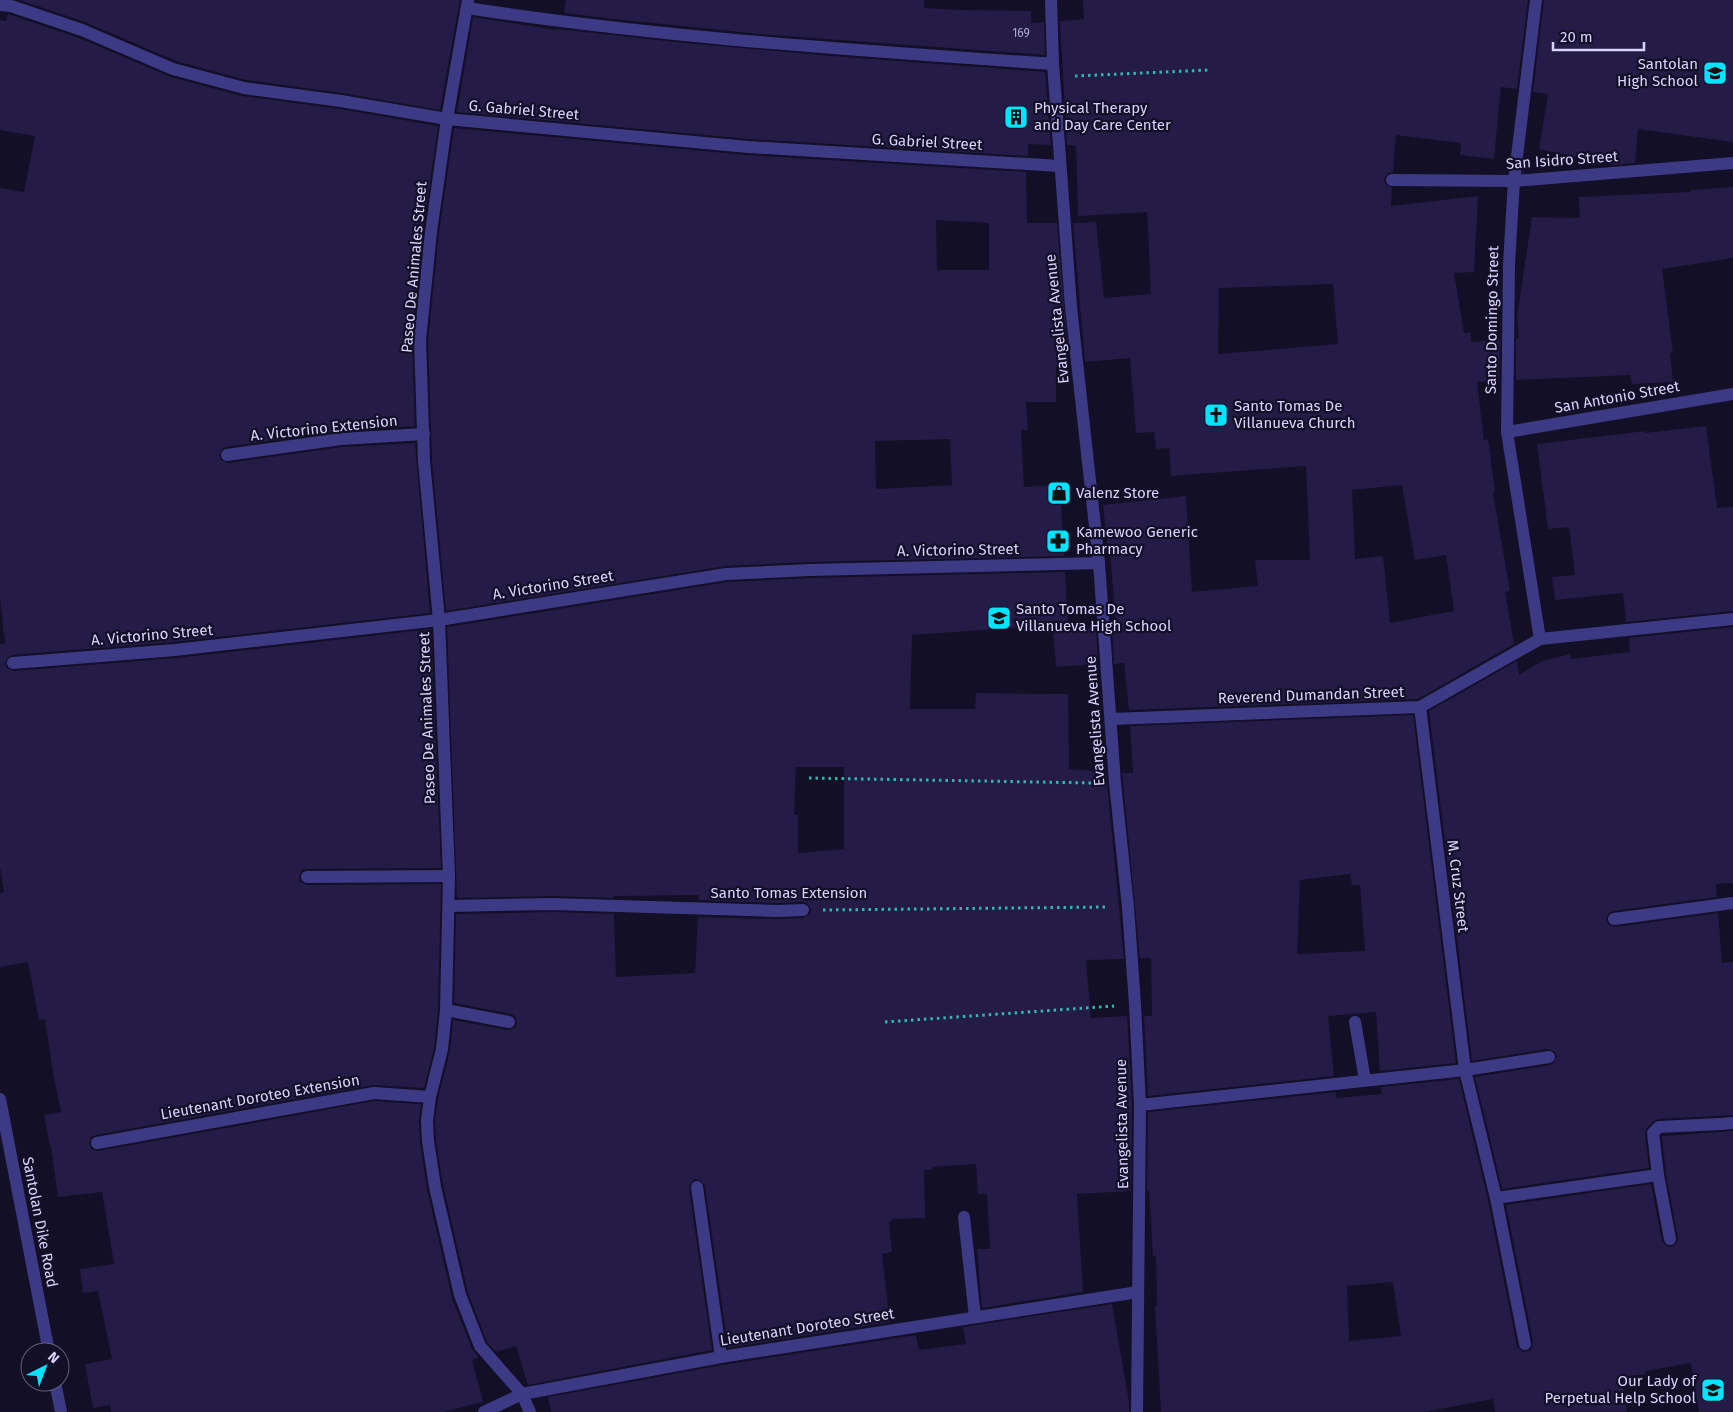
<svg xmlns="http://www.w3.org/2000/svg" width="1733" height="1412" viewBox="0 0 1733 1412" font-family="'Fira Sans',sans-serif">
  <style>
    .building { fill: #241b47; fill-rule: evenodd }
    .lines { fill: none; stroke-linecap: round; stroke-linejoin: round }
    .path { stroke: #2fb8b0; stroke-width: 3; stroke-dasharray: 2.5 4; stroke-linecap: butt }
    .service { stroke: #3d3a85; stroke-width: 12 }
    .pedestrian { stroke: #3d3a85; stroke-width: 12 }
    .minor { stroke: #3d3a85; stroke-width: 12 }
    .tertiary { stroke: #3d3a85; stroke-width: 12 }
    .labels { text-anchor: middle; stroke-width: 4.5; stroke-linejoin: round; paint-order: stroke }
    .number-label { font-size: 12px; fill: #aca6d1 }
    .poi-label { font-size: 15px; fill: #d9d4ff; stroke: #130f26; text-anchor: start }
    .street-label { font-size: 15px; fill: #d9d4ff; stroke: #130f26 }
  </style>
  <rect width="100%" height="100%" fill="#130f26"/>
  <!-- building -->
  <g class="building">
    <path d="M19 0H460L440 110 342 93 246 80 176 61 85 22Z"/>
    <path d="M566 0H924V8L962 10 1031 11V23L1044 22 1045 55 760 34 614 19 564 13Z"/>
    <path d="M1083 0H1528L1517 89 1501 87 1494 159 1460 155 1461 143 1396 135 1393 172 1388 173 1384 179 1385 184 1392 188 1391 206 1478 196 1474 272 1454 273 1464 333 1471 332V342L1500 340 1499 381 1477 382 1484 440 1488 439 1495 492 1493 493 1510 591 1505 592 1514 644 1418 699 1129 710 1124 663 1114 664 1112 627 1116 626 1110 551H1108L1103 505 1186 496 1192 592 1258 586 1255 560H1310L1306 466 1171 476 1169 448 1156 449 1154 432 1136 433 1130 358 1085 362 1073 223 1096 222 1104 298 1151 294 1147 212 1078 216 1076 146 1067 145 1060 21 1084 19ZM1333 284 1338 344 1218 354 1219 288ZM1402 485 1415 560 1446 555 1454 611 1390 623 1383 556 1355 559 1352 490Z"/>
    <path d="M1544 0H1733V142L1638 129 1635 163 1613 165 1539 149 1548 94 1533 92Z"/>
    <path d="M8 14 79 38 171 77 242 96 340 109 438 126 423 231 412 339 415 426 340 431 226 447 222 449 219 456 221 460 228 463 342 447 415 443 430 613 174 642 12 655 8 657 5 663 7 668 14 671 176 658 431 629 441 868 307 869 302 870 299 877 300 882 307 885 441 884 438 1010 434 1048 424 1088 373 1085 96 1135 91 1137 89 1144 91 1149 98 1151 374 1101 421 1104 419 1121 420 1142 427 1189 452 1298 472 1349 479 1357 472 1360 483 1402 443 1412H111L110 1405 93 1408 85 1364 112 1359 98 1291 83 1293 80 1269 114 1264 102 1192 58 1197 51 1146H50L44 1115 61 1112 53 1073 45 1019 39 1020 28 962 0 967V893L4 892 0 867V644L5 643 0 599V188L24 192 35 136 0 130V20L6 21Z"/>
    <path d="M473 17 556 30 557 29 685 43 832 56 1045 72 1051 145 1028 144V156L749 139 457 112Z"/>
    <path d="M454 128 747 155 1026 172 1027 223H1057L1069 364 1056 365V402H1026L1028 430H1021L1024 487 1060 485 1064 556 810 562 726 566 446 611 432 460 428 340 439 233ZM936 220 989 223V270H937ZM950 439 952 485 879 489 876 488 875 441Z"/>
    <path d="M1733 187V258L1662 269 1673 353H1670L1673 382 1632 384 1630 375 1516 380V338H1519L1517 317 1532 217 1580 218 1579 197 1691 192 1690 190Z"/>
    <path d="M1706 426 1717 508 1733 507V611L1626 622 1623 593 1555 600 1552 577 1575 575 1569 527 1548 529 1537 444 1645 431V433Z"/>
    <path d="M1065 572 1068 624 912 635 910 709H975L976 693 1068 694 1069 769 1106 772 1124 959 1086 960 1091 1018 1127 1016 1132 1105 1131 1191 1077 1194 1083 1292 982 1308 977 1249H990L987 1194H978L976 1164 932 1167V1170H924L925 1218 892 1219V1221L889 1222 892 1252 882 1254 890 1322 728 1348 705 1186 700 1180 695 1179 690 1184 689 1188 712 1350 528 1385 516 1346 496 1352 487 1342 468 1293 443 1185 436 1140 435 1121 438 1098 450 1051 453 1020 507 1030 515 1028 517 1023 515 1016 511 1014 454 1003 456 914 553 912 614 914 616 977 695 973 698 917 778 919 803 918 810 914 811 909 807 903 803 902 778 903 699 900V895L613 896V898L553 896 457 898 447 627 727 582 810 578ZM796 767H844V849L798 853V815H794Z"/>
    <path d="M1733 627V883L1716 884 1717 897 1613 911 1609 913 1606 920 1608 924 1615 927 1718 913 1722 963 1733 962V1115L1659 1119 1654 1121 1647 1128 1645 1134 1649 1168 1502 1189 1475 1077 1550 1065 1554 1063 1557 1056 1555 1052 1548 1049 1472 1061 1429 711 1517 661 1519 675 1542 661 1570 654 1571 659 1630 652 1629 638Z"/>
    <path d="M1096 628 1098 664 1056 667 1053 630Z"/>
    <path d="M1413 715 1456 1063 1380 1071 1376 1012 1328 1016 1334 1076 1148 1096 1144 1016H1152L1151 958H1140L1123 782 1122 773H1133L1130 726ZM1350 874 1352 885H1360L1365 951 1297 954 1300 880Z"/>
    <path d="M1459 1079 1488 1200 1517 1346 1523 1352 1531 1350 1533 1342 1506 1205 1651 1184 1662 1241 1667 1246 1672 1247 1677 1242 1678 1238 1666 1174 1662 1136 1733 1131V1412H1699L1691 1363 1646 1371V1374L1622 1377 1627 1412H1495L1493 1399 1424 1412H1161L1155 1306H1157L1156 1256H1153L1149 1190H1147L1148 1112 1336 1092V1098L1382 1094 1381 1087ZM1393 1282 1401 1336 1349 1341 1347 1286Z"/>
    <path d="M1112 1304 1129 1402V1412H551L548 1397 722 1365 916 1335 919 1350 966 1344 963 1327Z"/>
  </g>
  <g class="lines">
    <!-- path -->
    <g class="path">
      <path d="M1075 76 1209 70"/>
      <path d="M809 778 1094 783"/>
      <path d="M823 910 1107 907"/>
      <path d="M885 1022 1114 1006"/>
    </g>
    <!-- service -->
    <g class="service">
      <path d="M467 8C661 38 857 50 1053 64"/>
      <path d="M1355 1022 1365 1080"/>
      <path d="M1496 1198 1658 1175"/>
      <path d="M964 1217 975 1317"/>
      <path d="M1670 1239 1658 1175 1653 1133 1659 1127 1720 1124"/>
    </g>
    <!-- pedestrian -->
    <g class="pedestrian">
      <path d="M0 1099 49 1352"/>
      <path d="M55 1382 61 1412"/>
    </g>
    <!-- minor -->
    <g class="minor">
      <path d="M468 0 447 119 431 232 420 340 424 461 439 620 449 876 446 1010 442 1049 430 1097 427 1121 428 1141 435 1187 460 1295 480 1346 522 1394 530 1412"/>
      <path d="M1536 0 1514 181 1509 264 1507 432 1540 639"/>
      <path d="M0 5 11 6 82 30 173 69 244 88 341 101 447 119 748 147 1060 166"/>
      <path d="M1392 180 1514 181 1733 163"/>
      <path d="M1507 432 1733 394"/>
      <path d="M227 455 341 439 424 434"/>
      <path d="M13 663 175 650 439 620 726 574 810 570 1099 563"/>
      <path d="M1420 707 1465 1070 1496 1198 1525 1344"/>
      <path d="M307 877 449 876"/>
      <path d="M449 906 553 904 778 911 803 910"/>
      <path d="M1614 919 1733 903"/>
      <path d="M446 1010 509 1022"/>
      <path d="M1140 1105 1465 1070 1549 1057"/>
      <path d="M1720 1124 1733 1123"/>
      <path d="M97 1143 374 1093 430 1097"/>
      <path d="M697 1187 721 1357"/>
      <path d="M484 1412 522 1394 721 1357 1138 1292"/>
    </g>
    <!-- tertiary -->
    <g class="tertiary">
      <path d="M1051 0 1053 64 1071 307 1099 563 1115 783 1128 907 1135 1004 1140 1105 1137 1412"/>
      <path d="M1112 719 1420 707 1540 639 1733 619"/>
    </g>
  </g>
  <!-- icons -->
  <defs>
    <g id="school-square" transform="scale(1.25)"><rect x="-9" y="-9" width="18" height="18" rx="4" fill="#00e5ff" stroke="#130f26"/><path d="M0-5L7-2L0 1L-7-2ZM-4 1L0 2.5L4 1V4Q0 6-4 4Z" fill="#111"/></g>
    <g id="building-square" transform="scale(1.25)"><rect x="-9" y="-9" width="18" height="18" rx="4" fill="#00e5ff" stroke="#130f26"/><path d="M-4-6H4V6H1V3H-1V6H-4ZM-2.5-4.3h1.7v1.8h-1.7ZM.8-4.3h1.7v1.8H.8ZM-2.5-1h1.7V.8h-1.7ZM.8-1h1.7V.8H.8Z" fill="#111"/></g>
    <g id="church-square" transform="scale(1.25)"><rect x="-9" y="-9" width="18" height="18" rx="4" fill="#00e5ff" stroke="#130f26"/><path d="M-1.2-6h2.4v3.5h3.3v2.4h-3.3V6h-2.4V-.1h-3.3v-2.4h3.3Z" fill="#111"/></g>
    <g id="shop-square" transform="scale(1.25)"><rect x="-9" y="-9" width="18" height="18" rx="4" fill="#00e5ff" stroke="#130f26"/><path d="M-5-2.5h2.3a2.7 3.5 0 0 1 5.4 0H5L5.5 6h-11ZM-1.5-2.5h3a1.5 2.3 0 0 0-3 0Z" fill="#111"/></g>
    <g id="pharmacy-square" transform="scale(1.25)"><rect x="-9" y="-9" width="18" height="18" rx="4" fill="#00e5ff" stroke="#130f26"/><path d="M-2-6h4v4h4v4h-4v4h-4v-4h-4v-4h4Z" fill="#111"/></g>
  </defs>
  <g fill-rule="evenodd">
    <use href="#school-square" x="1715" y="73"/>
    <use href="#building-square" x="1016" y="117"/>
    <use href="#church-square" x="1216" y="415"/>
    <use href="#shop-square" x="1059" y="493"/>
    <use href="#pharmacy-square" x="1058" y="541"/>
    <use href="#school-square" x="999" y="618"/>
    <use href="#school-square" x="1713" y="1390"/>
  </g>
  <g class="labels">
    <!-- number labels -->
    <g class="number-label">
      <text x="1021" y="37">169</text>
    </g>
    <!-- poi labels -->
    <g class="poi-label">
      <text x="1698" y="69" text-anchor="end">Santolan<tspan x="1698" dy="17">High School</tspan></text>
      <text x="1034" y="113">Physical Therapy<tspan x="1034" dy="17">and Day Care Center</tspan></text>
      <text x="1234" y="411">Santo Tomas De<tspan x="1234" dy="17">Villanueva Church</tspan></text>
      <text x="1076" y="498">Valenz Store</text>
      <text x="1076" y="537">Kamewoo Generic<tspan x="1076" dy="17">Pharmacy</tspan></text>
      <text x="1016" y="614">Santo Tomas De<tspan x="1016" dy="17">Villanueva High School</tspan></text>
      <text x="1696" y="1386" text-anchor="end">Our Lady of<tspan x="1696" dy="17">Perpetual Help School</tspan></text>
    </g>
    <!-- street labels -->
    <g class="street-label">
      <text transform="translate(524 110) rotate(5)" y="5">G. Gabriel Street</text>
      <text transform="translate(927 142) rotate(3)" y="5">G. Gabriel Street</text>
      <text transform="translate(1562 160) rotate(-4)" y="5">San Isidro Street</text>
      <text transform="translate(414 267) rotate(-85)" y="5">Paseo De Animales Street</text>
      <text transform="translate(1057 319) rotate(-96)" y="5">Evangelista Avenue</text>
      <text transform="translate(1492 320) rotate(-89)" y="5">Santo Domingo Street</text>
      <text transform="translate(1617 397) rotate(-10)" y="5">San Antonio Street</text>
      <text transform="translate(324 428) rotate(-6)" y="5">A. Victorino Extension</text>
      <text transform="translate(958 550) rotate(-1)" y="5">A. Victorino Street</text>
      <text transform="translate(553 585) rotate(-9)" y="5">A. Victorino Street</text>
      <text transform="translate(152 635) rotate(-5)" y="5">A. Victorino Street</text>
      <text transform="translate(1311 695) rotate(-2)" y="5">Reverend Dumandan Street</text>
      <text transform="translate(427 718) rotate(-92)" y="5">Paseo De Animales Street</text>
      <text transform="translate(1095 721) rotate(-94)" y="5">Evangelista Avenue</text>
      <text transform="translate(1458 886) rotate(83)" y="5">M. Cruz Street</text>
      <text x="789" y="898">Santo Tomas Extension</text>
      <text transform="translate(260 1097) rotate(-10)" y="5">Lieutenant Doroteo Extension</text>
      <text transform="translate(1122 1124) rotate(-91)" y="5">Evangelista Avenue</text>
      <text transform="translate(40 1222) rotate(79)" y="5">Santolan Dike Road</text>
      <text transform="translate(807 1327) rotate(-9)" y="5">Lieutenant Doroteo Street</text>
    </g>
  </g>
  <!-- north arrow -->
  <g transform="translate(45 1367) rotate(42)"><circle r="24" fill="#130f26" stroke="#625e7d"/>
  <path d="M0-4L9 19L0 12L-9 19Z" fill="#00e5ff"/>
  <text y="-8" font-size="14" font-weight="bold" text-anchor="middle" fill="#d9d4ff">N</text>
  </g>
  <!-- scale -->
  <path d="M1553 42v8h91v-8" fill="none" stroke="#d9d4ff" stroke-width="2.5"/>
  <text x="1560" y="42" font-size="15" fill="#d9d4ff" stroke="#130f26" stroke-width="4" paint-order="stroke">20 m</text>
</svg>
